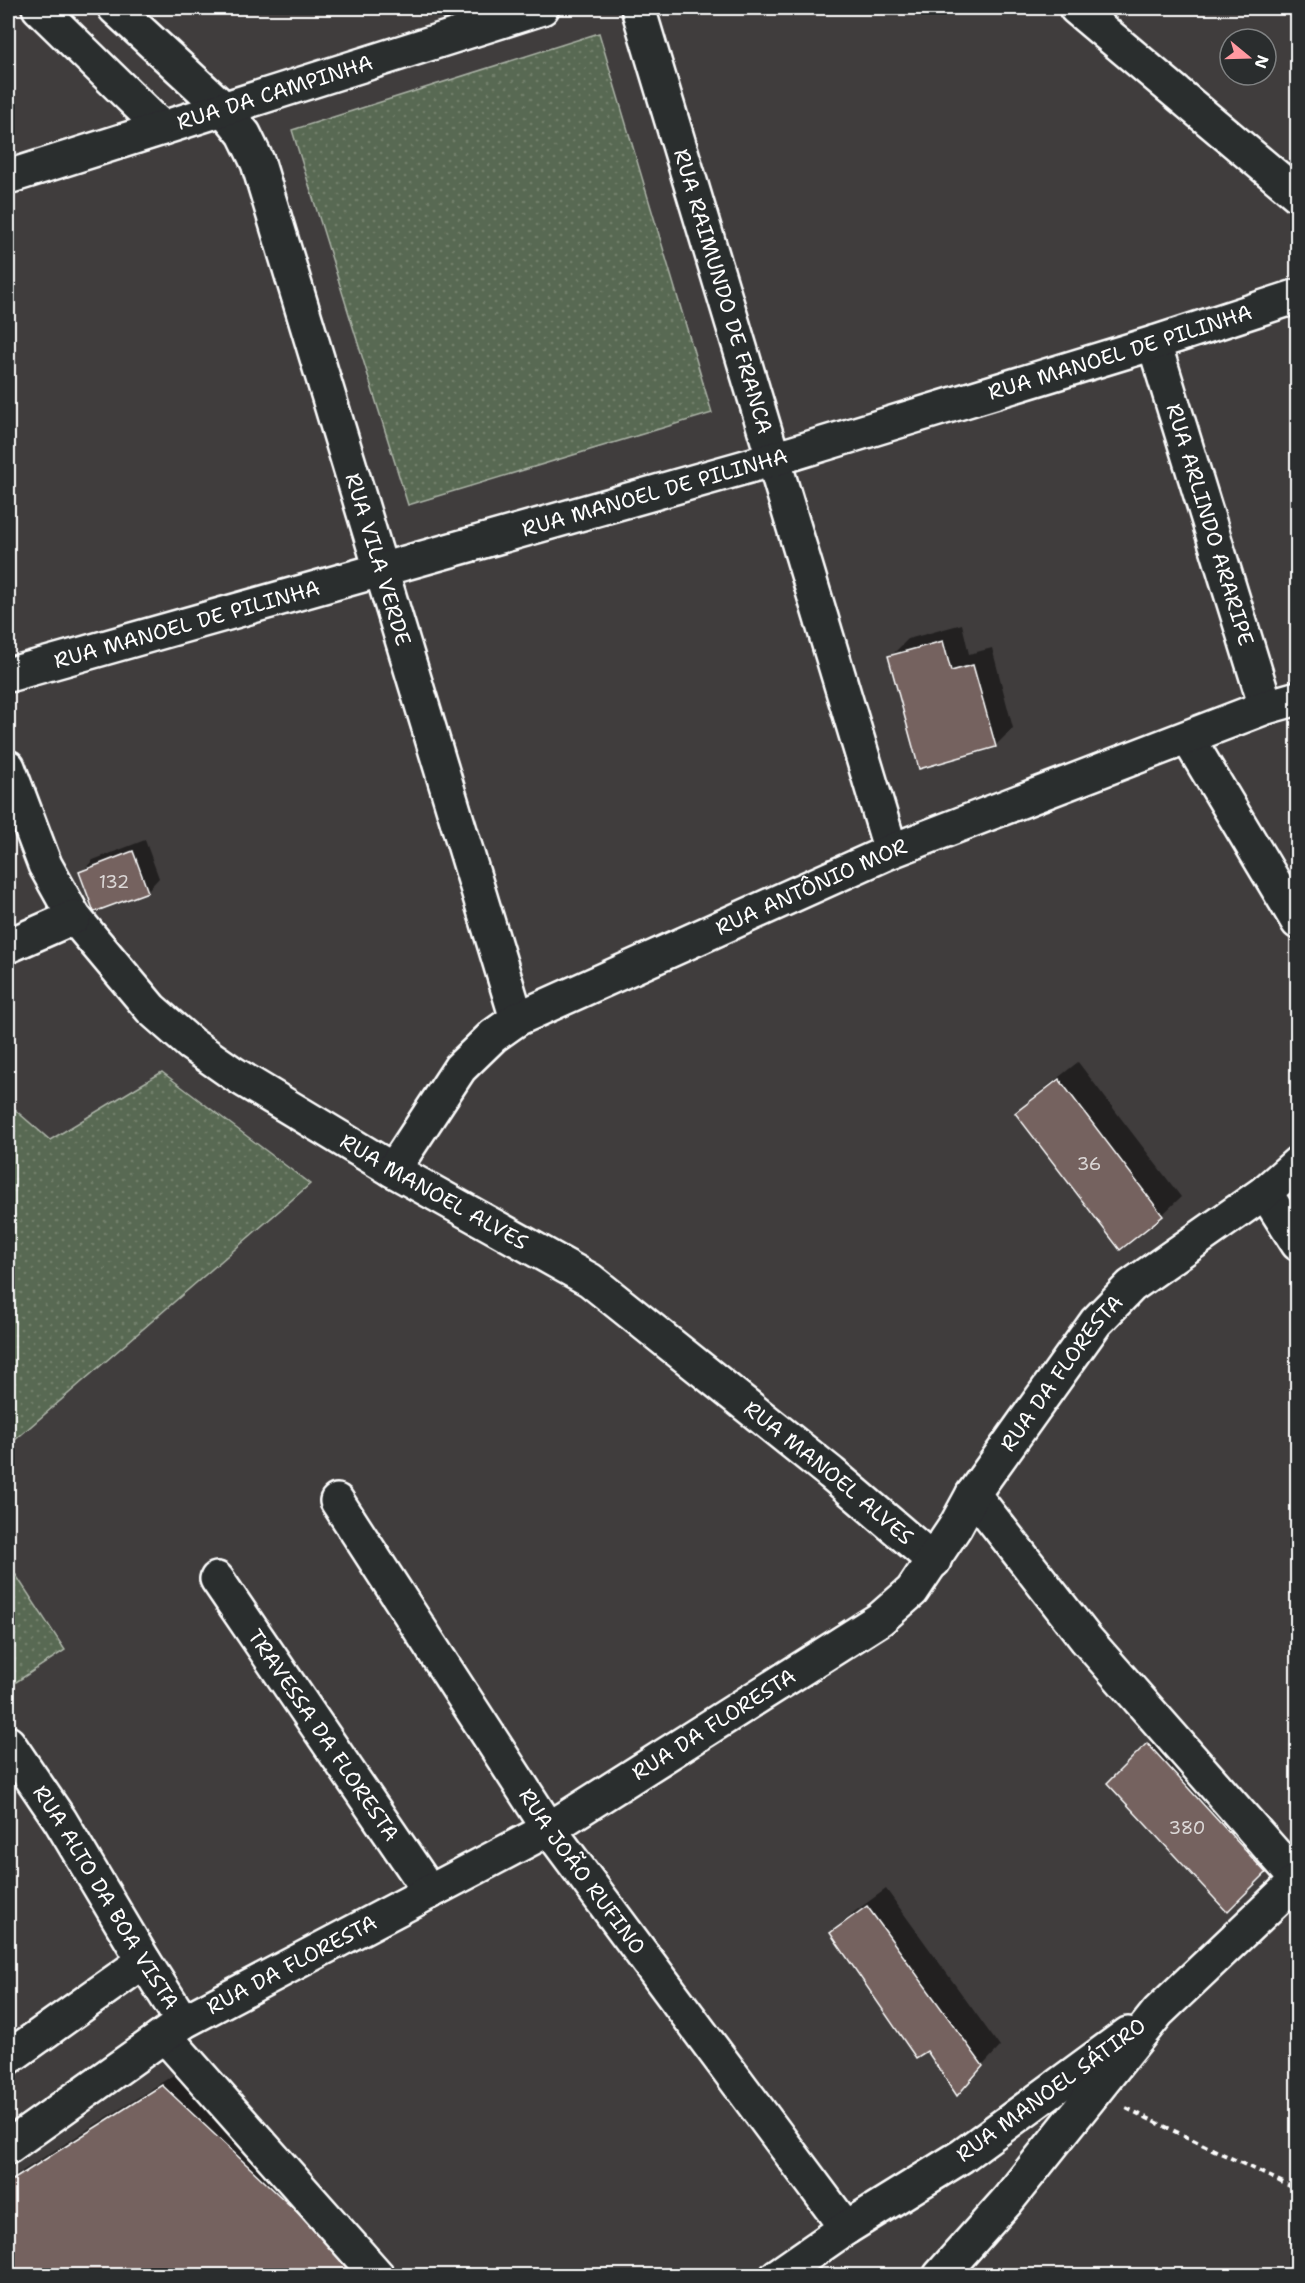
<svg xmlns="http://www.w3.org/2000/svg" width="1305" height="2283" viewBox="0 0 1305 2283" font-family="'Shantell Sans',sans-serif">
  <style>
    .grass { fill: url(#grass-dots); stroke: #acb4a8; stroke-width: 1.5 }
    .shadow { fill: #0007 }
    .building { fill: #74625f; stroke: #fff; stroke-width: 1.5 }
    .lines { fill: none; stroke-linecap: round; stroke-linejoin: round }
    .minor-casing { stroke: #fff; stroke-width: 38 }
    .major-casing { stroke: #fff; stroke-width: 38 }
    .path { stroke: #fff; stroke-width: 4; stroke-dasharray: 6 4.5; stroke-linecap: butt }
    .minor { stroke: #2a2d2e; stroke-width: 33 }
    .major { stroke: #2a2d2e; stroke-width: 33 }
    .labels { text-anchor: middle; stroke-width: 6; stroke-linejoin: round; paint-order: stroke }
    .number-label { font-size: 18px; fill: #dcd8d7 }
    .street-label { font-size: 21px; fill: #fff; stroke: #2a2d2e }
  </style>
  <defs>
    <pattern id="grass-dots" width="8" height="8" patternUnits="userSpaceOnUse" patternTransform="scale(1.5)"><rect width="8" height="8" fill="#596952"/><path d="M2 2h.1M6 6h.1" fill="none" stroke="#72806c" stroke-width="1.8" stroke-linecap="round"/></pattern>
  </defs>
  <rect width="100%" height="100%" fill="#403d3d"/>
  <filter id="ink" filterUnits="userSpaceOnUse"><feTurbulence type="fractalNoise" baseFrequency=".0167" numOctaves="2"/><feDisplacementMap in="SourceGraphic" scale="12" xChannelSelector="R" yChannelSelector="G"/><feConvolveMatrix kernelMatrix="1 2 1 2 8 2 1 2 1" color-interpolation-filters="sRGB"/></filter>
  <g filter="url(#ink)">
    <!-- grass -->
    <g class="grass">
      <path d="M599 33 712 413 408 505 292 130Z"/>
      <path d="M162 1072 310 1184 8 1446V1104L50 1140Z"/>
      <path d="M8 1563 65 1650 10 1686 8 1683Z"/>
    </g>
    <!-- shadow -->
    <g class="shadow">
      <path d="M962 624 969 654 992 648 1013 728 995 746 890 657 908 639Z"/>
      <path d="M145 840 159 878 147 891 81 873 93 860Z"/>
      <path d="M1078 1062 1181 1197 1162 1215 1120 1248 1017 1113 1036 1095Z"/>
      <path d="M1166 1726 1283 1854 1227 1910 1109 1783Z"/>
      <path d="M886 1889 1000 2047 957 2093 927 2049 832 1933 850 1915Z"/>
      <path d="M175 2074 390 2276H10L8 2273V2180Z"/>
    </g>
    <!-- building -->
    <g class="building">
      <path d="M943 641 951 671 973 665 996 747 919 769 888 656Z"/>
      <path d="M133 851 148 892 94 912 79 872Z"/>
      <path d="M1059 1079 1163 1216 1120 1250 1015 1113Z"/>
      <path d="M1147 1743 1266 1873 1227 1912 1107 1783Z"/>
      <path d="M867 1906 983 2066 957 2096 927 2051 916 2058 830 1933Z"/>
      <path d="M162 2085 365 2276H8V2183Z"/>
    </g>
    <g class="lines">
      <!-- minor casing -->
      <g class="minor-casing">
        <g id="minor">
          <path d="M39 8 162 128"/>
          <path id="s1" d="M115 8 223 108 244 134 258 163 517 1019"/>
          <path id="s2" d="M638 8 891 851"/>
          <path d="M1076 8 1298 195"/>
          <path id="s3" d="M8 177 542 8"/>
          <path id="s4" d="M1154 343 1266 707"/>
          <path id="s5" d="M8 675 774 459 1154 343 1298 296"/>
          <path d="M1188 738 1298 922"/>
          <path id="s6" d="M8 767 45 865 74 917 151 1009 191 1044 234 1074 393 1170 590 1280 831 1473 934 1561"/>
          <path d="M8 946 74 917"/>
          <path id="s7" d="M393 1170 460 1068 493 1036 517 1019 891 851 1266 707 1298 698"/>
          <path d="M1265 1192 1298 1244"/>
          <path d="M973 1494 1086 1639 1297 1879"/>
          <path id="s8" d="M337 1501 549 1829 846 2228"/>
          <path id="s9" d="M217 1579 430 1892"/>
          <path id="s10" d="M8 1743 60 1820 144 1961 183 2022"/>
          <path d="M165 2036 378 2276"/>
          <path d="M8 2058 144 1961"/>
          <path id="s11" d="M8 2147 183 2022 549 1829 880 1619 912 1591 955 1527 973 1494 1096 1322 1131 1286 1265 1192 1298 1163"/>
        </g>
      </g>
      <!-- major casing -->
      <g class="major-casing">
        <g id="major">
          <path d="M777 2276 846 2228 962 2156 1128 2034"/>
          <path d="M940 2276 1007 2201 1158 2012 1298 1879"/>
        </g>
      </g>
      <!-- path -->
      <path class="path" d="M1126 2108 1298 2190"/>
      <!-- minor -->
      <use href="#minor" class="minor"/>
      <!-- major -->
      <use href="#major" class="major"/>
    </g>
  </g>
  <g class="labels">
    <!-- number labels -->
    <g class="number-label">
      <text x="114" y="888">132</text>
      <text x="1089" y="1170">36</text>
      <text x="1187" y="1834">380</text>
    </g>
    <!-- street labels -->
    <g class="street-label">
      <text dy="7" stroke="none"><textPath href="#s3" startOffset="280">RUA DA CAMPINHA</textPath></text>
      <text dy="7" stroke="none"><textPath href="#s2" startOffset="296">RUA RAIMUNDO DE FRANCA</textPath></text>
      <text dy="7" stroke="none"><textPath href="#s5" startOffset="1158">RUA MANOEL DE PILINHA</textPath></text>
      <text dy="7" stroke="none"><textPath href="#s5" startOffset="672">RUA MANOEL DE PILINHA</textPath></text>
      <text dy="7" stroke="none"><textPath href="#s4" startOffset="190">RUA ARLINDO ARARIPE</textPath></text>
      <text dy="7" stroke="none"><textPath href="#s1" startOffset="627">RUA VILA VERDE</textPath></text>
      <text dy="7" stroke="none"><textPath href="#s5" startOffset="186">RUA MANOEL DE PILINHA</textPath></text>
      <text dy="7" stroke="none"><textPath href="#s7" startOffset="520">RUA ANTÔNIO MOR</textPath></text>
      <text dy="7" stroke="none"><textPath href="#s6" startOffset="622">RUA MANOEL ALVES</textPath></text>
      <text dy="7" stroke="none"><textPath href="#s11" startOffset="1328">RUA DA FLORESTA</textPath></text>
      <text dy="7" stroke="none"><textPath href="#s6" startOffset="1108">RUA MANOEL ALVES</textPath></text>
      <text dy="7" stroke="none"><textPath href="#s11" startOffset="824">RUA DA FLORESTA</textPath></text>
      <text dy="7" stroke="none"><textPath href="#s9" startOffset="189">TRAVESSA DA FLORESTA</textPath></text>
      <text dy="7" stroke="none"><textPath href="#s8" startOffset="444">RUA JOÃO RUFINO</textPath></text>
      <text dy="7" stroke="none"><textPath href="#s10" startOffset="183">RUA ALTO DA BOA VISTA</textPath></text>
      <text dy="7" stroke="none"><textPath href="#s11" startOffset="338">RUA DA FLORESTA</textPath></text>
      <text transform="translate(1051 2090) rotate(-36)" y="7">RUA MANOEL SÁTIRO</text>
    </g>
  </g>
  <!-- margin -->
  <rect width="1305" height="2283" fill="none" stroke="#2a2d2e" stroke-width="30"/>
  <rect x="15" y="15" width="1275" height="2253" fill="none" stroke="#fff" stroke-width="2" filter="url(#ink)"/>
  <!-- north arrow -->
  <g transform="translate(1248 57) rotate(109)"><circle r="28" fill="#2a2d2e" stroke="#7f8182" stroke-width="1.5"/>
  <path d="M0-4.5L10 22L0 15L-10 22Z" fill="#ff9aa2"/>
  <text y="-9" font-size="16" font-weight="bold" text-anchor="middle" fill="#ffffff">N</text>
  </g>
</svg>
